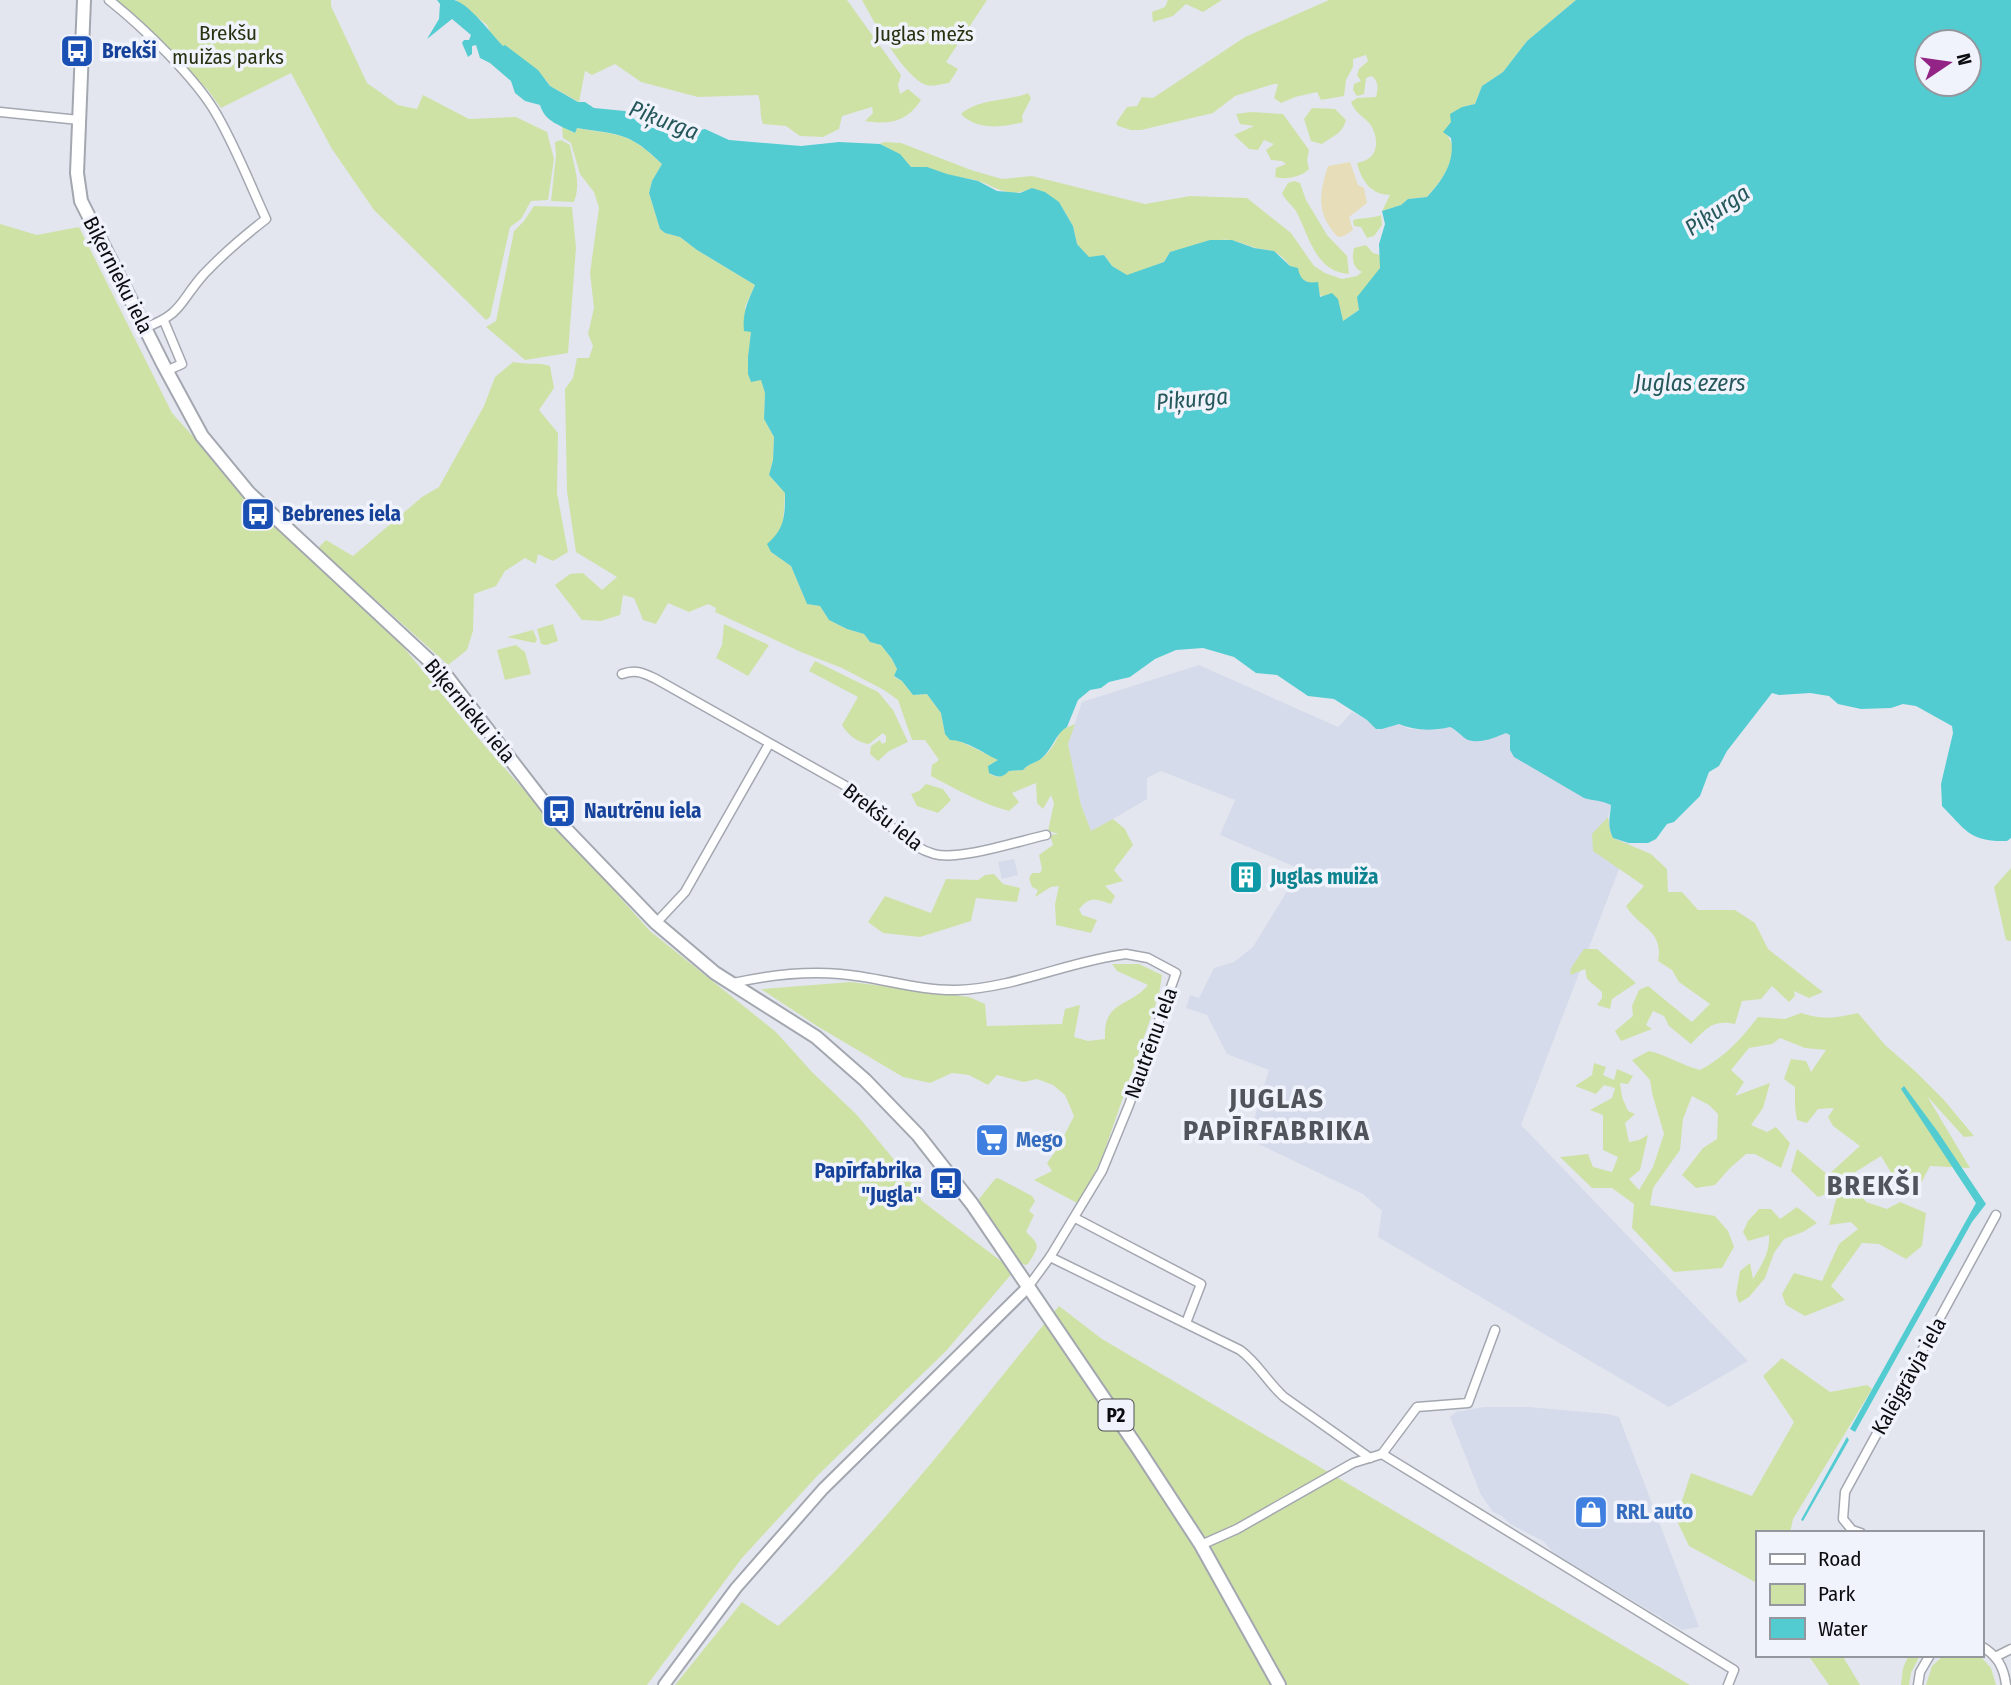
<svg xmlns="http://www.w3.org/2000/svg" width="2011" height="1685" viewBox="0 0 2011 1685" font-family="'Fira Sans Condensed',sans-serif">
  <style>
    .built { fill: #d5dbea }
    .green { fill: #cfe2a6 }
    .sand { fill: #e7ddb8 }
    .water { fill: #53ccd1; fill-rule: evenodd }
    .lines { fill: none; stroke-linecap: round; stroke-linejoin: round }
    .minor-casing { stroke: #a3a7af; stroke-width: 11 }
    .secondary-casing { stroke: #a3a7af; stroke-width: 14 }
    .primary-casing { stroke: #a3a7af; stroke-width: 16 }
    .minor { stroke: #fff; stroke-width: 8 }
    .secondary { stroke: #fff; stroke-width: 10 }
    .primary { stroke: #fff; stroke-width: 12 }
    .labels { text-anchor: middle; stroke-width: 7; stroke-linejoin: round; paint-order: stroke }
    .shield { fill: #f0f3fc; stroke: #505156; stroke-width: 2 }
    .shield-label { font-size: 19px; font-weight: bold; fill: #0b0c0f }
    .park-label { font-size: 21px; fill: #293210; stroke: #f0f3fc }
    .transit-label { font-size: 21px; font-weight: bold; fill: #164399; stroke: #f0f3fc; text-anchor: start }
    .street-label { font-size: 21px; fill: #0b0c0f; stroke: #f0f3fc }
    .culture-label { font-size: 21px; font-weight: bold; fill: #0d838f; stroke: #f0f3fc; text-anchor: start }
    .shop-label { font-size: 21px; font-weight: bold; fill: #366cbe; stroke: #f0f3fc; text-anchor: start }
    .water-label { font-size: 23px; font-style: italic; fill: #25585b; stroke: #f0f3fc }
    .district-label { font-size: 28px; font-weight: bold; letter-spacing: 2px; fill: #51545b; stroke: #f0f3fc }
  </style>
  <rect width="100%" height="100%" fill="#e3e6ef"/>
  <!-- built -->
  <g class="built">
    <path d="M1199 665 1338 727 1352 712 1367 720 1376 729H1382L1399 723 1409 729 1437 730 1450 727 1467 739 1478 741 1506 732 1511 735 1510 750 1611 805 1608 817 1613 838 1629 843 1521 1125 1748 1361 1669 1407 1378 1237 1382 1211 1363 1194 1248 1139 1269 1070 1227 1054 1207 1015 1186 1008 1190 995 1199 998 1214 968 1234 962 1253 947 1289 888 1298 868 1220 835 1235 800 1161 771 1147 778V799L1091 832 1081 805 1068 744 1082 702Z"/>
    <path d="M1014 859 1018 875 1002 879 998 862Z"/>
    <path d="M1484 1407H1528L1608 1414 1619 1417 1699 1627 1682 1630 1555 1554 1543 1541 1510 1524 1502 1516 1493 1512 1481 1495 1450 1417 1456 1412Z"/>
  </g>
  <!-- green -->
  <g class="green">
    <path d="M114 0H331V6L367 83 398 105 417 109 423 95 469 119 516 117 547 132 554 159 548 200 531 201 521 219 510 227 490 317 486 320 374 210 332 149 291 73 221 108 207 89Z"/>
    <path d="M456 0H847L901 75 898 85 900 94 908 89 921 100C907 122 889 125 865 121L873 113 872 107 842 116 839 129 823 137 800 136 786 126 763 124C759 114 762 104 758 95L698 97 641 82 615 64 592 75 585 71 579 102 550 86 546 80 503 47 491 34 487 25Z"/>
    <path d="M862 0H987L946 62 958 69 949 83C942 84 933 87 926 85 904 77 874 22 862 0Z"/>
    <path d="M1168 0H1222L1203 12 1186 4 1173 16 1153 22 1152 12 1165 7Z"/>
    <path d="M1329 0H1576L1527 41 1503 72 1482 86 1475 104 1462 107 1444 132C1465 151 1442 180 1427 197L1408 199 1401 205 1382 211 1390 195C1371 195 1361 180 1357 163 1361 162 1365 161 1368 159 1380 152 1377 132 1369 123 1362 115 1355 113 1351 102L1357 98 1376 97C1378 89 1379 82 1372 76L1366 78 1364 94 1357 96 1353 90 1354 84 1361 81 1357 75 1359 69 1368 61 1366 55 1353 59V67L1346 80 1344 96 1321 100 1317 92 1295 97 1281 103 1274 98 1278 84H1274L1235 96 1213 113 1141 130H1131L1118 126 1116 123 1127 107 1137 106 1142 97 1153 98 1245 37Z"/>
    <path d="M1028 93 1031 98 1022 116 1023 122C1003 128 976 130 961 114 979 98 1007 102 1028 93Z"/>
    <path d="M1312 108 1335 109 1346 120C1342 134 1333 136 1322 144L1311 141 1304 119Z"/>
    <path d="M1251 112 1283 114 1309 150 1307 160 1309 169C1302 177 1285 180 1275 177L1276 168 1286 164 1282 161 1271 160 1266 150 1274 144 1264 140 1258 150 1249 149 1234 135 1254 126 1240 124 1236 114Z"/>
    <path d="M562 126 574 133 577 128C622 136 627 131 662 164L652 181 649 193 660 229 665 233 680 237 697 250 755 285 745 307 751 331 748 374 761 379 765 393 764 419 774 437 773 460 769 475 785 493 783 524 771 552 791 566 807 604 820 606 829 620 847 629 864 634 870 642 881 645 892 659 897 669 894 677 902 681 913 695 927 694 941 713 945 734 999 760 988 766 990 774C998 778 1002 778 1009 771L1023 770C1029 763 1035 763 1042 758 1052 750 1056 741 1061 730L1075 724 1068 744 1081 805 1091 831 1113 819 1125 829 1133 845 1114 870 1123 881 1105 886 1115 896 1111 904C1096 899 1090 896 1079 909L1082 915 1097 920 1091 933 1056 925 1055 904 1059 886 1051 887 1035 897 1038 890 1032 887 1029 878 1032 873H1040L1042 869 1039 855 1053 845 1050 835 1059 834 1048 831 1054 803 1051 795 1043 809 1037 803 1036 783 1012 793 1019 802 1009 811C982 804 956 789 931 776L932 765 939 760 925 740H912L898 700 884 690 842 668 801 652 715 612 716 608 708 604 689 612 668 603 656 624 643 620 634 598 623 595 620 615 601 621 582 620 555 585 570 574 583 573 602 590 617 577 576 552 567 491 565 389 573 378 577 358H589L593 346 588 334 594 308 590 273 599 208 594 192 580 174 571 143 563 138Z"/>
    <path d="M561 140 570 145C573 165 582 182 574 202L551 201 556 156 555 142Z"/>
    <path d="M884 142 901 143 971 170 1002 179 1032 176 1145 204 1190 196 1247 198 1291 233 1314 266 1325 273 1342 279 1357 276 1362 272C1352 267 1352 258 1354 248L1366 245 1373 253 1380 255V268L1359 310 1343 321 1310 283C1296 278 1290 262 1278 254 1271 249 1263 250 1256 248 1247 246 1239 241 1229 240 1207 238 1191 248 1170 252L1164 262 1127 276 1112 266 1104 255 1089 258 1077 244 1073 226 1059 202 1032 188C1007 200 997 186 975 180 966 178 957 177 948 175 933 170 927 167 911 167L899 154 880 144Z"/>
    <path d="M1294 181 1300 183 1306 200 1327 235 1347 256 1349 274C1315 272 1309 235 1296 211 1292 205 1285 200 1282 193L1288 183Z"/>
    <path d="M534 206 572 207 576 248 568 353 525 360 486 327 496 321 514 231 524 221Z"/>
    <path d="M1381 215 1382 225 1374 236 1367 238 1361 227 1354 226 1353 220C1363 217 1371 219 1381 215Z"/>
    <path d="M0 224 37 235 79 227 172 413 258 509 386 626 484 745 650 931 776 1032 812 1072 857 1115 906 1174 922 1201 1014 1271 946 1351 819 1474 742 1558 647 1685H0Z"/>
    <path d="M513 362C526 365 538 362 550 366L554 388 539 410 558 433 557 493 568 552 553 561 538 554 536 564 525 558 505 571 496 586 474 594 473 631 467 650 448 665 318 548 326 540 353 556 422 497 439 487 484 406 495 377Z"/>
    <path d="M553 624 558 641 546 645 541 644 537 629Z"/>
    <path d="M724 624 769 645 748 676 716 658 722 645Z"/>
    <path d="M533 630 537 640 535 643 507 637Z"/>
    <path d="M516 645 525 652 531 674 505 680 497 650Z"/>
    <path d="M815 661 878 692 893 710 908 742 889 751 878 761 870 754 871 746 880 740 882 744 886 742V736L883 733 869 744C858 743 848 735 842 725L858 697 809 671Z"/>
    <path d="M926 784 943 789 951 800 938 813 917 806 911 794 919 791Z"/>
    <path d="M1608 817 1610 831 1613 838 1651 854 1667 869 1668 892H1682L1698 910H1735L1755 923 1768 949 1823 992 1809 998 1794 991 1795 996 1789 1002 1772 986 1761 999 1742 1001 1735 1024C1712 1019 1706 1029 1691 1044L1669 1026 1664 1016 1653 1011 1646 1025 1652 1029 1621 1041 1615 1031 1633 1016 1632 1006 1639 990 1648 986 1692 1022 1710 1004 1679 982 1672 970 1658 961C1664 930 1640 929 1626 906L1644 886 1593 851 1592 834Z"/>
    <path d="M2011 868V941L2006 940 1994 887Z"/>
    <path d="M994 874 1003 884 1020 888 1017 902 976 898 971 921 920 937 883 933 868 922 885 896 931 913 946 879 978 880 985 875Z"/>
    <path d="M1584 949H1597L1636 983 1612 999 1610 1009 1597 1005 1602 998V992L1587 979 1585 969 1570 975 1571 968Z"/>
    <path d="M1112 964H1139L1162 975 1159 994 1102 1158 1079 1204 1034 1180 1052 1171 1047 1163 1058 1148 1074 1116 1065 1095 1053 1085 1037 1079 1024 1082 997 1075 988 1085 969 1075 952 1073 930 1083 903 1077 817 1026 761 989 851 982 969 997 985 1004 987 1026 1062 1024 1065 1009 1080 1005 1074 1037 1088 1041 1105 1039C1103 1000 1129 1008 1148 985L1117 971Z"/>
    <path d="M1801 1013C1822 1020 1837 1018 1858 1013L1885 1045 1915 1071 1944 1100 1974 1136 1964 1137 1927 1096 1970 1168 1930 1166 1919 1187 1898 1184 1881 1156 1849 1176 1866 1202 1887 1209 1900 1202 1926 1213 1922 1246 1906 1259 1879 1244 1862 1243 1831 1286 1845 1300 1805 1316 1786 1305 1782 1294 1794 1273 1822 1281 1839 1244 1858 1229 1851 1222 1829 1225 1839 1189 1818 1197 1791 1171 1797 1149 1828 1175 1860 1146 1833 1126 1828 1117 1834 1108 1818 1109 1807 1123 1797 1120 1795 1107V1087L1784 1079 1791 1059 1806 1061 1811 1072 1826 1050 1805 1048 1780 1038 1772 1044 1749 1048 1731 1070 1744 1082 1735 1096 1770 1083 1763 1108 1751 1125 1767 1132 1776 1127 1790 1143 1781 1168 1755 1154H1746L1729 1169 1715 1185 1696 1188 1682 1175 1703 1148 1717 1139 1718 1114 1709 1105 1692 1096 1683 1119 1680 1150 1653 1188 1650 1205 1715 1216 1728 1231 1734 1247 1722 1268 1674 1272 1632 1228 1634 1204 1612 1188H1592L1560 1157 1588 1154 1593 1167 1612 1172 1618 1157 1603 1150V1115L1590 1110 1612 1098 1615 1088 1604 1085 1596 1094 1575 1086 1592 1075 1594 1063 1606 1067 1603 1075 1614 1080 1617 1069 1633 1076 1628 1084 1620 1083 1622 1097 1628 1111 1635 1114 1625 1123 1629 1142 1639 1140 1648 1135 1640 1170 1629 1179 1639 1190 1653 1167 1664 1134 1652 1093 1650 1080 1632 1060 1649 1051C1667 1055 1681 1065 1700 1070 1725 1057 1741 1039 1758 1017L1785 1019Z"/>
    <path d="M998 1178 1032 1196 1035 1201 1029 1211 1034 1215 1026 1232C1042 1246 1038 1247 1028 1264L1025 1265 1018 1261 982 1206 979 1199 995 1179Z"/>
    <path d="M1797 1207 1817 1223 1803 1232 1784 1239 1774 1253 1765 1278 1749 1297 1739 1303 1736 1294 1740 1271 1750 1263 1753 1279C1762 1264 1770 1253 1769 1235L1748 1241 1743 1232 1748 1221 1759 1209H1771L1780 1219Z"/>
    <path d="M1059 1306 1102 1339 1690 1685H675L742 1602 778 1626C884 1531 969 1415 1059 1306Z"/>
    <path d="M1782 1358 1830 1392 1867 1385 1872 1389 1793 1519 1790 1533H1757V1583L1689 1546 1676 1519 1691 1473 1752 1496 1794 1422 1763 1376Z"/>
    <path d="M1808 1655H1842L1860 1685H1829Z"/>
    <path d="M1909 1655H1920L1911 1673 1909 1685H1901L1903 1668Z"/>
    <path d="M1944 1655 1980 1656 1991 1668 1996 1685H1926L1932 1666Z"/>
  </g>
  <!-- sand -->
  <path class="sand" d="M1350 162 1358 185 1364 188 1367 203 1349 217 1353 230 1344 236 1338 237C1316 214 1319 194 1328 166Z"/>
  <!-- water -->
  <g class="water">
    <path d="M437 0C442 0 449 0 454 0 470 4 492 35 503 46L505 45 538 70 550 86 578 102H585L594 108 625 111 641 125 647 127 675 128 681 123 691 132 705 129 729 140 801 146 839 142 880 144 900 154 911 167H927L947 174 978 181 997 191 1020 193 1032 188 1045 192 1059 202 1073 226 1077 244 1089 257 1104 255 1112 266 1127 275 1164 262 1170 252 1210 240H1232L1254 248 1274 251 1290 266 1298 268C1300 280 1306 284 1318 282L1320 297 1332 293 1338 299 1343 321 1359 310 1357 297 1380 268 1379 244 1385 224 1382 211 1401 205 1408 199 1427 197C1443 179 1455 163 1451 138L1443 132 1451 122 1450 114 1462 107 1475 104 1482 86 1503 72 1527 41 1576 0H2011V838L2007 841C1969 842 1966 830 1942 806L1941 784 1953 733 1952 726 1916 706 1903 704 1891 708 1861 709 1838 704 1829 696 1810 693 1779 695 1772 693 1727 751 1719 766 1709 772 1700 796 1674 822 1667 824 1656 839 1648 843H1629L1613 838C1607 826 1610 817 1611 805 1601 800 1594 801 1584 798L1514 757 1510 750V735L1506 733C1496 737 1482 744 1468 740 1462 737 1457 730 1450 727 1433 731 1415 731 1399 724L1382 729H1376L1367 720 1334 699 1308 696 1277 675 1256 673 1234 657 1203 648 1176 650 1155 659 1130 677 1109 682 1101 688 1090 690 1078 700 1067 727C1056 733 1053 748 1042 758 1036 763 1029 763 1023 770L1009 771C1002 778 998 778 989 773L988 766 998 760C983 753 966 740 950 740L945 734 941 713 927 694 913 695 902 681 894 676 897 669 892 659 881 645 870 642 864 634 847 629 829 620 820 606 807 604 791 566 771 552 767 544C785 529 785 515 785 493L769 475 773 460 774 437 764 419 765 393 761 380 751 382 748 374V357L751 332 744 331C742 313 748 301 755 285L697 250 680 237 665 233 660 229 649 193 652 181 662 164C629 132 621 135 577 128L575 133C560 125 545 122 540 105L525 101 515 93 511 81 490 63 480 58 476 45 472 46V54L468 57 462 43 464 40H469L471 35 452 19 427 39 439 19 440 4ZM1927 42H1969V84H1927Z"/>
    <path d="M1904 1086 1938 1132 1986 1204 1972 1222 1855 1432 1850 1429 1976 1203 1901 1089Z"/>
    <path d="M1847 1437 1849 1440 1803 1521 1801 1520Z"/>
  </g>
  <g class="lines">
    <!-- minor casing -->
    <g class="minor-casing">
      <g id="minor">
        <path d="M109 0C143 27 196 78 217 115 236 148 250 184 266 219 244 236 223 254 204 274 179 302 183 314 144 328"/>
        <path d="M0 112 79 120"/>
        <path d="M164 321 182 364 166 371"/>
        <path d="M622 674C636 669 643 673 656 679L844 785C866 797 878 816 897 832 907 841 920 850 934 854 959 861 1019 841 1046 835"/>
        <path d="M656 923 685 892 769 744"/>
        <path d="M733 983C769 975 803 971 840 974 879 977 918 991 957 990 1015 988 1069 961 1126 954L1148 958 1176 973 1129 1105 1102 1171 1050 1257 1028 1287"/>
        <path d="M1075 1218 1201 1284 1186 1323"/>
        <path d="M1050 1257 1240 1350C1258 1363 1267 1382 1284 1397L1370 1458"/>
        <path d="M1382 1454 1734 1670 1728 1685"/>
        <path d="M1861 1533 1852 1530 1843 1519 1845 1492 1996 1215"/>
        <path d="M1201 1545 1237 1529 1353 1463 1382 1454 1417 1407 1468 1403 1495 1330"/>
        <path d="M1981 1646C1997 1655 2004 1667 2006 1685"/>
        <path d="M1995 1657 2011 1649"/>
        <path d="M1918 1685 1920 1672 1930 1655"/>
      </g>
    </g>
    <!-- secondary casing -->
    <g class="secondary-casing">
      <path id="secondary" d="M664 1685 736 1588 823 1489 1028 1287"/>
    </g>
    <!-- primary casing -->
    <g class="primary-casing">
      <path id="primary" d="M84 0 77 173 81 201 163 364 202 436 249 493 447 677 558 821 656 923 715 973 816 1037 865 1080 918 1135 972 1204 1139 1450 1201 1545 1279 1685"/>
    </g>
    <!-- minor -->
    <use href="#minor" class="minor"/>
    <!-- secondary -->
    <use href="#secondary" class="secondary"/>
    <!-- primary -->
    <use href="#primary" class="primary"/>
  </g>
  <!-- icons -->
  <defs>
    <g id="bus-square" transform="scale(1.75)"><rect x="-9" y="-9" width="18" height="18" rx="4" fill="#1a4fb4" stroke="#f0f3fc"/><path d="M-5-6H5V4H4V6H2V4H-2V6H-4V4H-5ZM-3.5-4V0h7V-4ZM-3.5 1.2v1.5H-2V1.2ZM2 1.2v1.5H3.5V1.2Z" fill="#fff"/></g>
    <g id="building-square" transform="scale(1.75)"><rect x="-9" y="-9" width="18" height="18" rx="4" fill="#0f9aa8" stroke="#f0f3fc"/><path d="M-4-6H4V6H1V3H-1V6H-4ZM-2.5-4.3h1.7v1.8h-1.7ZM.8-4.3h1.7v1.8H.8ZM-2.5-1h1.7V.8h-1.7ZM.8-1h1.7V.8H.8Z" fill="#fff"/></g>
    <g id="supermarket-square" transform="scale(1.75)"><rect x="-9" y="-9" width="18" height="18" rx="4" fill="#3f7fe0" stroke="#f0f3fc"/><path d="M-6-5.5h2.5l.6 2H6L4.5 2H-2.5L-4.4-4H-6ZM-1.5 3.2a1.3 1.3 0 1 0 .1 0ZM3 3.2a1.3 1.3 0 1 0 .1 0Z" fill="#fff"/></g>
    <g id="shop-square" transform="scale(1.75)"><rect x="-9" y="-9" width="18" height="18" rx="4" fill="#3f7fe0" stroke="#f0f3fc"/><path d="M-5-2.5h2.3a2.7 3.5 0 0 1 5.4 0H5L5.5 6h-11ZM-1.5-2.5h3a1.5 2.3 0 0 0-3 0Z" fill="#fff"/></g>
  </defs>
  <g fill-rule="evenodd">
    <use href="#bus-square" x="77" y="51"/>
    <use href="#bus-square" x="258" y="514"/>
    <use href="#bus-square" x="559" y="811"/>
    <use href="#building-square" x="1246" y="877"/>
    <use href="#supermarket-square" x="992" y="1140"/>
    <use href="#bus-square" x="946" y="1183"/>
    <use href="#shop-square" x="1591" y="1512"/>
  </g>
  <g class="labels">
    <!-- shield labels -->
    <rect class="shield" x="1098.5" y="1399.5" width="35" height="31" rx="5"/>
    <g class="shield-label">
      <text x="1116" y="1422">P2</text>
    </g>
    <!-- park labels -->
    <g class="park-label">
      <text x="228" y="40">Brekšu<tspan x="228" dy="24">muižas parks</tspan></text>
      <text x="924" y="41">Juglas mežs</text>
    </g>
    <!-- transit labels -->
    <g class="transit-label">
      <text x="102" y="58">Brekši</text>
      <text x="282" y="521">Bebrenes iela</text>
      <text x="584" y="818">Nautrēnu iela</text>
      <text x="922" y="1178" text-anchor="end">Papīrfabrika<tspan x="922" dy="24">"Jugla"</tspan></text>
    </g>
    <!-- street labels -->
    <g class="street-label">
      <text transform="translate(118 275) rotate(63)" y="7">Biķernieku iela</text>
      <text transform="translate(470 711) rotate(50)" y="7">Biķernieku iela</text>
      <text transform="translate(883 817) rotate(38)" y="7">Brekšu iela</text>
      <text transform="translate(1151 1043) rotate(-70)" y="7">Nautrēnu iela</text>
      <text transform="translate(1909 1376) rotate(-61)" y="7">Kalējgrāvja iela</text>
    </g>
    <!-- culture labels -->
    <g class="culture-label">
      <text x="1270" y="884">Juglas muiža</text>
    </g>
    <!-- shop labels -->
    <g class="shop-label">
      <text x="1016" y="1147">Mego</text>
      <text x="1616" y="1519">RRL auto</text>
    </g>
    <!-- water labels -->
    <g class="water-label">
      <text transform="translate(664 120) rotate(21)" y="8">Piķurga</text>
      <text transform="translate(1717 210) rotate(-34)" y="8">Piķurga</text>
      <text x="1690" y="391">Juglas ezers</text>
      <text transform="translate(1192 399) rotate(-5)" y="8">Piķurga</text>
    </g>
    <!-- district labels -->
    <g class="district-label">
      <text x="1277" y="1108">JUGLAS<tspan x="1277" dy="32">PAPĪRFABRIKA</tspan></text>
      <text x="1874" y="1195">BREKŠI</text>
    </g>
  </g>
  <!-- legend -->
  <rect x="1756" y="1531" width="228" height="126" fill="#f0f3fc" stroke="#94979d" stroke-width="2"/>
  <rect x="1770" y="1554" width="35" height="10" fill="#ffffff" stroke="#94979d" stroke-width="2"/>
  <text x="1818" y="1566" font-size="21" fill="#0b0c0f">Road</text>
  <rect x="1770" y="1584" width="35" height="21" fill="#cfe2a6" stroke="#94979d" stroke-width="2"/>
  <text x="1818" y="1601" font-size="21" fill="#0b0c0f">Park</text>
  <rect x="1770" y="1618" width="35" height="21" fill="#53ccd1" stroke="#94979d" stroke-width="2"/>
  <text x="1818" y="1636" font-size="21" fill="#0b0c0f">Water</text>
  <!-- north arrow -->
  <g transform="translate(1948 63) rotate(77)"><circle r="33" fill="#f0f3fc" stroke="#94979d" stroke-width="2"/>
  <path d="M0-5L12 26L0 18L-12 26Z" fill="#932485"/>
  <text y="-10" font-size="19" font-weight="bold" text-anchor="middle" fill="#0b0c0f">N</text>
  </g>
</svg>
